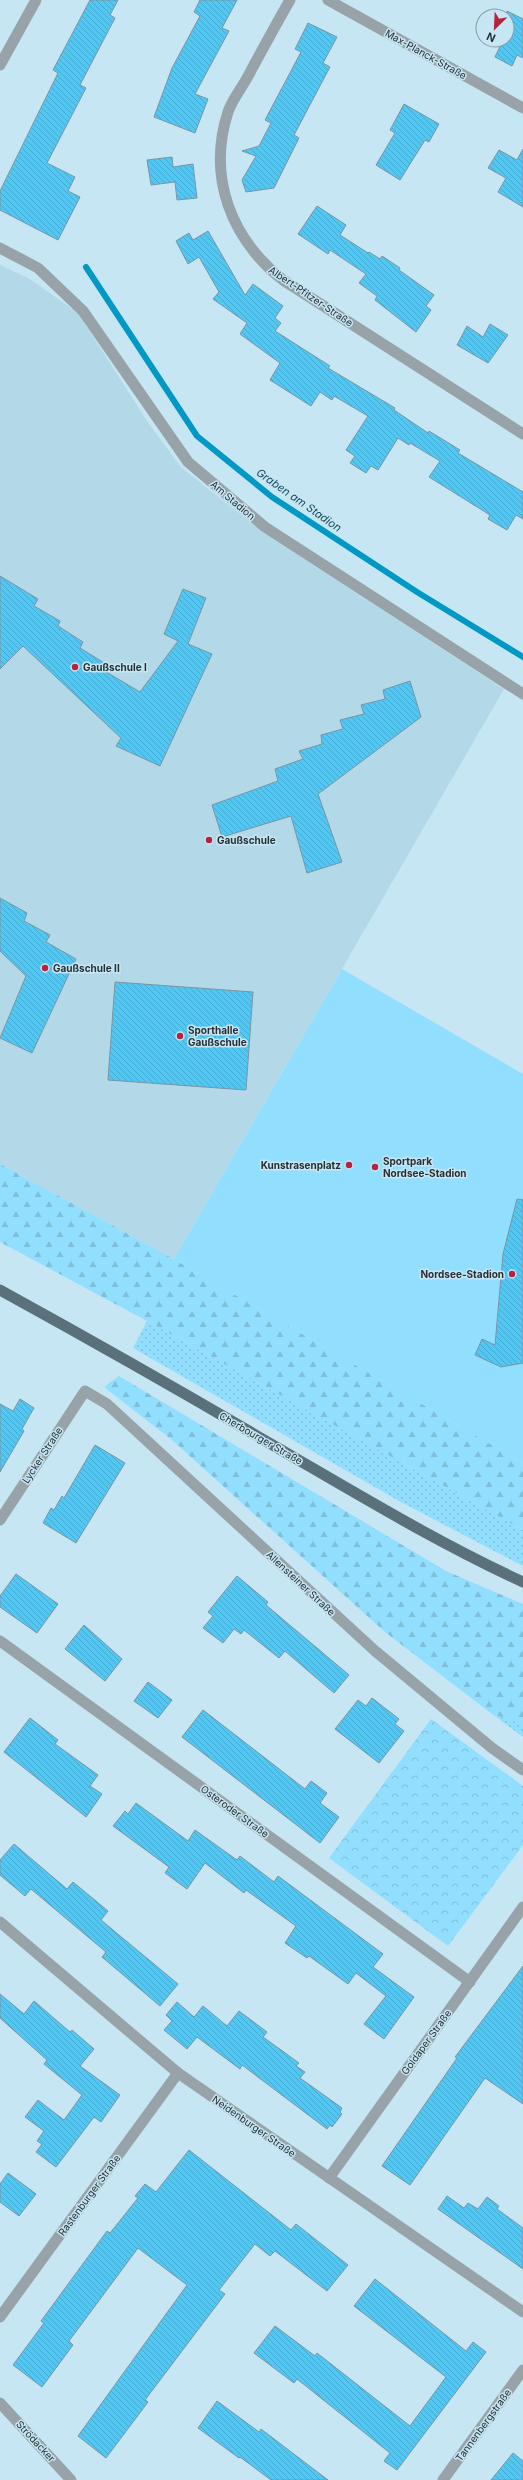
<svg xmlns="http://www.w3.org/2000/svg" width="523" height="2480" viewBox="0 0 523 2480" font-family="Inter,sans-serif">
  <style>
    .built { fill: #b3d9e9 }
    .grass { fill: url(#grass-dots) }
    .forest { fill: url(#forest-firs) }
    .park { fill: url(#park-crowns) }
    .pitch { fill: #92defe }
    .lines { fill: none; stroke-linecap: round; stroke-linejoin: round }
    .stream { stroke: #0098c4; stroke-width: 6 }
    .building { fill: url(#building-back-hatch); stroke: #7995a2 }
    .minor { stroke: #97a3a9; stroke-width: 11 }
    .primary { stroke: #5a717b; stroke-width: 11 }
    .poi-dot { fill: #b5233e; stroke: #c7e6f3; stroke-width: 1.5 }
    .labels { text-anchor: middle; stroke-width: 3; stroke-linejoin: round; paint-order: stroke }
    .street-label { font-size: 10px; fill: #242f35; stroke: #c7e6f3 }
    .poi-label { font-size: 10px; font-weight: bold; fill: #242f35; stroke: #c7e6f3; text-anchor: start }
    .water-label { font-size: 11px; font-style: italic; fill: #17495c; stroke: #c7e6f3 }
  </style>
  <defs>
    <pattern id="grass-dots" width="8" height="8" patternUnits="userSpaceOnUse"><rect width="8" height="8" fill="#92defe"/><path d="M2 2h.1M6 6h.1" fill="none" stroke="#7ebfda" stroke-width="1.8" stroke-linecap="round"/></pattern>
    <pattern id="forest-firs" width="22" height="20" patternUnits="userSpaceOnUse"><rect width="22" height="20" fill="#92defe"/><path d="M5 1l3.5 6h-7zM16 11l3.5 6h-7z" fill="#7ebfda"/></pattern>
    <pattern id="park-crowns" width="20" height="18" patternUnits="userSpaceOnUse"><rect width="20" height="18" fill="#92defe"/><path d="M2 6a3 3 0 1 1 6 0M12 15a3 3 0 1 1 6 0" fill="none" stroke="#7ebfda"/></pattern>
    <pattern id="building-back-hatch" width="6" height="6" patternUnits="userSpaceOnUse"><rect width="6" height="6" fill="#51c7f4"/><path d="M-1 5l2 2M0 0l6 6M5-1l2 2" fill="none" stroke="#46abd2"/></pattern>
  </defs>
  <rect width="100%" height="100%" fill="#c7e6f3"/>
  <!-- built -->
  <path class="built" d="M0 265 30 279 78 313 149 424 181 467 261 531 504 689 174 1259 0 1164Z"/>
  <!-- grass -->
  <g class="grass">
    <path d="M147 1321 523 1530V1566L399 1501 133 1348Z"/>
    <path d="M492 1714 523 1724V1737Z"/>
  </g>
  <!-- forest -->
  <g class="forest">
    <path d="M0 1164 174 1259 523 1463V1530L147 1321 0 1242Z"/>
    <path d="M119 1376 446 1571 523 1604V1724L492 1714 385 1632 172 1440 104 1387Z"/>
  </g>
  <!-- park -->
  <path class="park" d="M431 1719 523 1786V1845L448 1946 329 1858Z"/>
  <!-- pitch -->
  <path class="pitch" d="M342 969 523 1074V1463L174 1259Z"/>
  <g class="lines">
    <!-- stream -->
    <path class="stream" d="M86 267 197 436 272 497 417 592 523 657"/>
  </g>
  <!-- building -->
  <g class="building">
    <path d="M90 0H118L110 15 115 18 80 85 86 88 47 163 75 177 68 191 80 197 58 240 0 210V191L58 73 53 70Z"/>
    <path d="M200 0H237L222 28 229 31 195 94 208 99 195 133 154 117 172 68 200 16 194 12Z"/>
    <path d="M507 11 523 19V58L517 55 512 66 495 57 503 40H507Z"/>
    <path d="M308 23 337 37 323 63 330 67 294 135 299 138 274 188 246 192 242 180 256 156 242 151 259 146 271 123 265 120 301 52 295 49Z"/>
    <path d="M404 104 439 124 429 142 425 140 400 180 376 165 395 133 390 130Z"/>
    <path d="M523 149V207L498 192 506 178 488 168 499 150 517 160Z"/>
    <path d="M172 157 173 167 193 164 197 198 177 200 175 182 151 185 147 160Z"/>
    <path d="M317 206 346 225 340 235 368 253 369 252 380 259 382 256 400 268 399 270 434 295 426 306 431 310 416 332 375 300 377 296 359 283 366 274 330 250 328 254 298 234Z"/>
    <path d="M208 231 245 295 253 284 283 306 275 318 281 323 275 331 330 366 328 368 395 408 394 410 428 433 429 431 460 450 458 453 523 492V519L516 515 507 530 488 519 490 515 429 477 440 461 410 443 409 445 398 438 378 470 371 466 366 473 350 463 355 456 346 450 368 416 334 396 332 400 320 392 311 406 270 380 280 363 240 334 247 323 213 299 219 292 199 257 188 264 176 241 189 233 193 240Z"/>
    <path d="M490 324 508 335 488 363 457 345 467 326 483 337Z"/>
    <path d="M0 576 38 599 34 606 60 621 58 626 83 642 80 648 106 664 103 670 140 692 178 641 164 634 183 589 206 598 188 644 212 654 160 766 116 746 121 738 23 646 0 669Z"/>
    <path d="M410 681 421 717 318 794 342 862 307 873 291 816 222 837 212 805 278 781 275 769 303 759 299 751 322 744 321 735 343 729 340 720 364 714 361 705 385 699 383 690Z"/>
    <path d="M0 898 27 913 24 921 50 935 46 942 76 959 32 1053 0 1038 26 976 0 951Z"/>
    <path d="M115 982 253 992 246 1090 108 1080Z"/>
    <path d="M517 1199 523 1200V1363L501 1367 475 1355 482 1339 495 1345 503 1254Z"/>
    <path d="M20 1399 34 1408 22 1429 24 1431 0 1472V1404L13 1411Z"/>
    <path d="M95 1445 125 1463 76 1543 43 1523 51 1508 54 1510 62 1496 64 1498Z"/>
    <path d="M16 1574 58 1604 37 1633 0 1607V1596Z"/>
    <path d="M237 1576 268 1602 266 1605 349 1675 334 1693 285 1651 279 1658 244 1630 241 1634 234 1629 223 1643 203 1628 213 1616 208 1612Z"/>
    <path d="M84 1625 122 1659 105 1681 65 1649Z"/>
    <path d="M148 1682 172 1700 158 1718 134 1701Z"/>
    <path d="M372 1698 399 1719 395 1724 404 1731 379 1763 335 1729 358 1700 366 1706Z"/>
    <path d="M203 1710 305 1789 311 1781 327 1793 320 1803 339 1817 320 1843 182 1737Z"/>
    <path d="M30 1718 58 1740 55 1744 98 1775 90 1786 102 1794 86 1817 4 1752Z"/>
    <path d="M136 1803 188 1841 195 1830 237 1860 240 1856 274 1882 278 1876 383 1954 373 1967 414 1997 384 2039 364 2024 386 1996 356 1973 348 1984 309 1956 307 1958 285 1943 296 1926 246 1890 244 1893 205 1863 187 1889 165 1873 169 1867 113 1826 125 1811 128 1814Z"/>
    <path d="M14 1844 67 1889 73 1882 108 1911 101 1920 178 1984 160 2006 102 1957 106 1952 31 1889 25 1896 0 1875V1860Z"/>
    <path d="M523 1966V2104L485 2078 410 2185 382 2166 457 2058 455 2057Z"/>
    <path d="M0 1994 24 2014 34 2001 70 2032 72 2030 94 2049 80 2066 120 2095 101 2122 94 2117 56 2167 36 2152 42 2144 37 2141 44 2131 25 2117 38 2100 64 2120 82 2095 44 2064 47 2060 0 2018Z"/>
    <path d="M177 2002 194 2017 203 2006 227 2026 239 2011 267 2032 263 2037 299 2063 296 2066 305 2072 300 2078 342 2108 340 2112 342 2114 332 2127 330 2125 327 2129 242 2065 240 2069 197 2037 187 2049 164 2030 172 2021 166 2015Z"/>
    <path d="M189 2150 291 2230 296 2224 348 2265 327 2291 275 2251 270 2256 255 2244 219 2290 225 2294 145 2400 148 2402 106 2458 78 2436 187 2285 138 2248 69 2341 73 2345 42 2387 13 2365 44 2323 41 2321 107 2231 110 2233 138 2198 135 2196 145 2184 156 2192Z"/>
    <path d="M8 2173 36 2194 19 2216 0 2202V2184Z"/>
    <path d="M447 2196 464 2208 468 2203 478 2209 487 2197 499 2206 497 2209 523 2228V2269L438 2209Z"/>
    <path d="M375 2279 466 2351 473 2342 486 2352 397 2470 384 2461 390 2453 297 2379 294 2383 254 2353 275 2326 315 2356 317 2353 410 2426 446 2377 354 2306Z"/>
    <path d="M217 2401 259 2432 261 2429 328 2480H271L240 2457 239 2458 198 2428Z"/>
    <path d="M513 2453 523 2461V2480H491Z"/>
  </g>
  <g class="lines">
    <!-- minor -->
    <g class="minor">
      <path d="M290 0C275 26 261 52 247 78 241 89 232 100 228 112 207 177 231 239 283 280L523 434"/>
      <path d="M328 0 523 108"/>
      <path d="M0 65 36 0"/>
      <path d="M0 248 38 268 83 311 188 462 265 527 523 694"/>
      <path d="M0 1520 85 1391 107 1404 374 1650 492 1748 523 1770"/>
      <path d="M0 1641 470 1982"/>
      <path d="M0 1922 178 2073 523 2312"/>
      <path d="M329 2178 523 1907"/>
      <path d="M0 2317 178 2073"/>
      <path d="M0 2403 71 2480"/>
      <path d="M443 2480 523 2370"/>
    </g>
    <!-- primary -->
    <path class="primary" d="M0 1290C91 1340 181 1391 271 1444 354 1492 436 1542 523 1582"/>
  </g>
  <!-- markers -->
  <g class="poi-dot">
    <circle cx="75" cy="667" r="4"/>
    <circle cx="209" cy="840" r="4"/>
    <circle cx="45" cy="968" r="4"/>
    <circle cx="180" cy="1036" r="4"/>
    <circle cx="349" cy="1165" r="4"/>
    <circle cx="375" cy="1167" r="4"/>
    <circle cx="512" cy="1274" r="4"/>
  </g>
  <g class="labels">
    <!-- street labels -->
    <g class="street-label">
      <text transform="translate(426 54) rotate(29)" y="4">Max-Planck-Straße</text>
      <text transform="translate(311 296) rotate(34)" y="4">Albert-Pfitzer-Straße</text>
      <text transform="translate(233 500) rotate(40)" y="4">Am Stadion</text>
      <text transform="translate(261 1438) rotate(30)" y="4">Cherbourger Straße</text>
      <text transform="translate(42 1455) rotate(-57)" y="4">Lycker Straße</text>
      <text transform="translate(301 1583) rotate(43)" y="4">Allensteiner Straße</text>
      <text transform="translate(235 1811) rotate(36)" y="4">Osteroder Straße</text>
      <text transform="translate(426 2042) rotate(-54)" y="4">Goldaper Straße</text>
      <text transform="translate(254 2126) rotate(35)" y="4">Neidenburger Straße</text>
      <text transform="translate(89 2195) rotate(-54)" y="4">Rastenburger Straße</text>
      <text transform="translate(483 2425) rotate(-54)" y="4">Tannenbergstraße</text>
      <text transform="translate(36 2441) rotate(47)" y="4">Strödacker</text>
    </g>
    <!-- poi labels -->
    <g class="poi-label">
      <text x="83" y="671">Gaußschule I</text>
      <text x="217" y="844">Gaußschule</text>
      <text x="53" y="972">Gaußschule II</text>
      <text x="188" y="1034">Sporthalle<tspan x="188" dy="12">Gaußschule</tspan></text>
      <text x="383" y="1165">Sportpark<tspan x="383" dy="12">Nordsee-Stadion</tspan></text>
      <text x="341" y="1169" text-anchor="end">Kunstrasenplatz</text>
      <text x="504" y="1278" text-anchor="end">Nordsee-Stadion</text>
    </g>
    <!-- water labels -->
    <g class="water-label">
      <text transform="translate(299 500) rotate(35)" y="4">Graben am Stadion</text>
    </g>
  </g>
  <!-- north arrow -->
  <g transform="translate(495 28) rotate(204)"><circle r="19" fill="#c7e6f3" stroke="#869da7"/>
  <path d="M0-3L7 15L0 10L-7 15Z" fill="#b5233e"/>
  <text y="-6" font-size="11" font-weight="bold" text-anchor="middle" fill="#242f35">N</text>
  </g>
</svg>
